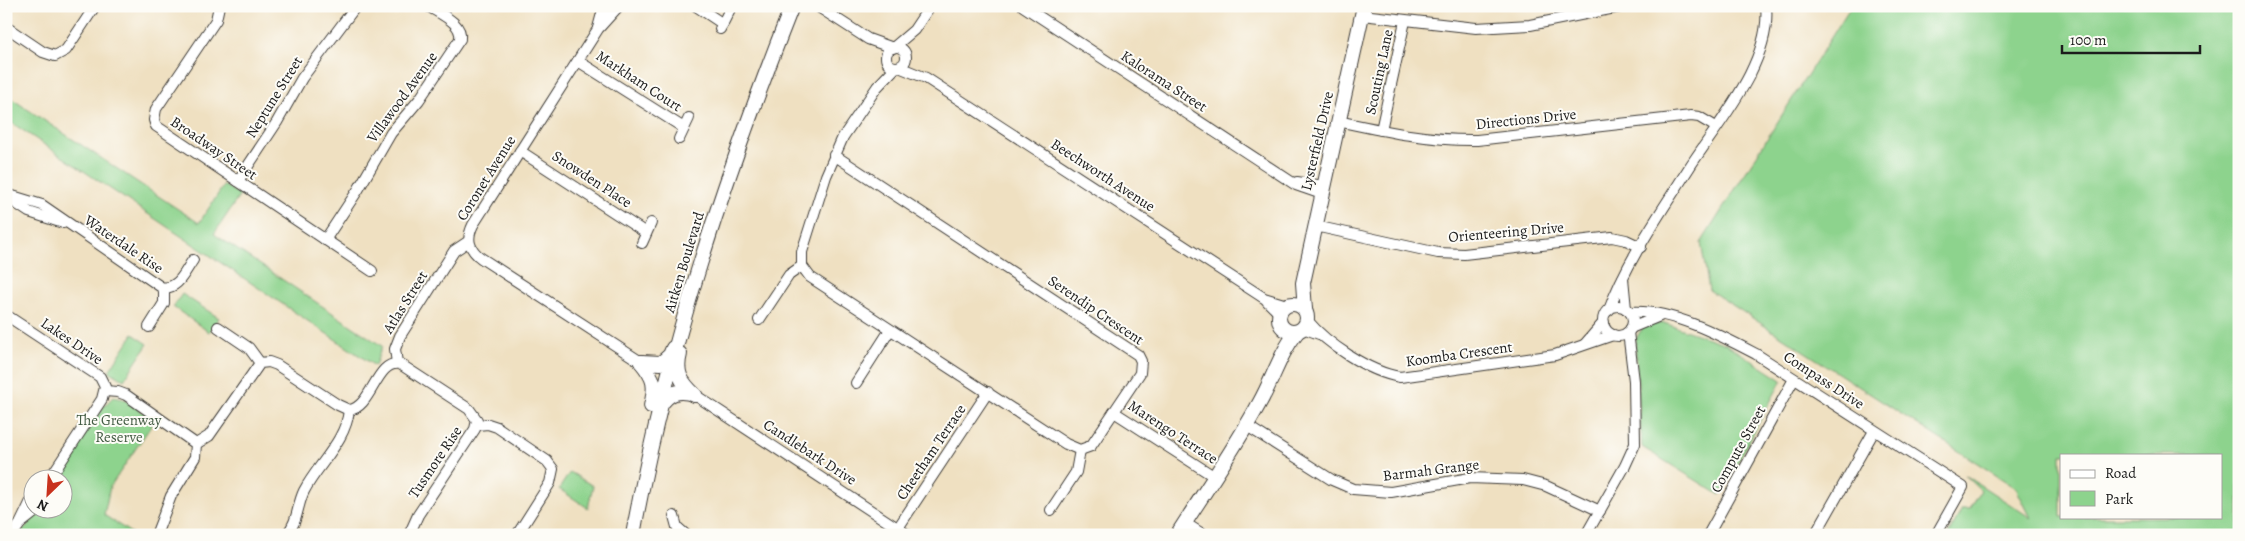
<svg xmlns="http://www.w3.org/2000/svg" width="2245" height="541" viewBox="0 0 2245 541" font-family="Alegreya,serif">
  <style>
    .green { fill: #8dd38d; stroke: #547854; fill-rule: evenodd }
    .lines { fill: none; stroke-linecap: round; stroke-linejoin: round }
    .street-casing { stroke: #3c3935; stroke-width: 12 }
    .secondary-casing { stroke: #3c3935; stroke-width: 16 }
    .street { stroke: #fff; stroke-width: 10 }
    .secondary { stroke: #fff; stroke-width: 14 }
    .labels { text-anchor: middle; stroke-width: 4; stroke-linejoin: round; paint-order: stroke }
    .street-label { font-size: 15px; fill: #1c1c1c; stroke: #fdfcf7 }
    .park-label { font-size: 15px; fill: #445c44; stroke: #fdfcf7 }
  </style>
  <rect width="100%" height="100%" fill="#fdfcf7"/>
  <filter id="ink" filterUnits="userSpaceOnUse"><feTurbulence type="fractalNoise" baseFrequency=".02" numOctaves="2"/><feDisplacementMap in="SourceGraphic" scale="10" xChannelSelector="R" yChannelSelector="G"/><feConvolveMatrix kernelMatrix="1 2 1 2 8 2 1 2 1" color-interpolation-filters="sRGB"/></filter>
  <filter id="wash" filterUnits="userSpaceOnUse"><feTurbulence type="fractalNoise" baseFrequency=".0096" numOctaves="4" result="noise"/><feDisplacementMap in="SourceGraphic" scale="20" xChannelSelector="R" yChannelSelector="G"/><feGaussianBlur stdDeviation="1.12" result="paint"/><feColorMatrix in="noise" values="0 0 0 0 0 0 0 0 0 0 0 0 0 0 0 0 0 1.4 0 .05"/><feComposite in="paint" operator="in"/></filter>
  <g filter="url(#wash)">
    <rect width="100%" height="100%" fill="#efe0c1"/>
    <!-- green -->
    <g class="green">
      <path d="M1851 6H2239V535H1948L1962 509H1969L1981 490 1965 475 2031 518 2016 488 1709 290 1701 243ZM2061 455H2221V517H2061Z"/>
      <path d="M6 95 199 223 224 185 240 195 214 234 382 346 375 366 6 119Z"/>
      <path d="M182 294 219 318 209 332 173 307Z"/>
      <path d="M1664 323 1726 344 1782 380 1720 495 1642 447 1635 341 1643 326Z"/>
      <path d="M133 334 148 344 124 380 109 371Z"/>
      <path d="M113 397 123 399 155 420 110 487 104 515 134 535H18L43 509 62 508V478H56L104 406Z"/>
      <path d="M570 472 593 486 588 508 559 489Z"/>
    </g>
  </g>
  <g filter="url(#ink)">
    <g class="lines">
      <!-- street casing -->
      <g class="street-casing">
        <g id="street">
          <path d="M219 6 216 20 156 109 154 120 156 126 372 271"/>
          <path d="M696 6 723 24"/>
          <path d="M1023 6 1296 185 1322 194"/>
          <path d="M617 8 598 29 473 225C466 239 469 249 481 258L641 362"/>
          <path d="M820 8 868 39 893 48"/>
          <path d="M1362 15 1476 28 1530 25 1625 6"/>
          <path d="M6 27 43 52 55 56 66 50 95 6"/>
          <path d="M598 28 604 6"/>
          <path d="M720 29 730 9"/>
          <circle cx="896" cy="57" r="10"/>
          <path d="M894 47 914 30 930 6"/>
          <path d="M578 61 684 128"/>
          <path d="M899 67 926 78 1264 298 1287 305"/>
          <path d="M1338 121C1385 131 1429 141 1477 140L1691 116 1699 117 1716 127"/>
          <path d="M1381 130 1405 21"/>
          <path d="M679 139 689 118"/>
          <path d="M520 151 646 233"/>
          <path d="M834 155 1138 355 1141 361 1140 373 1091 446 1080 450 1066 444 810 277 802 266V252L826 176 843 137 877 87 896 67"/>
          <path d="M238 181 277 122 302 78 356 6"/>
          <path d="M1297 182 1324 186"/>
          <path d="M6 194 42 205 161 287C178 291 185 271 193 260"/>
          <path d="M8 198 29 212 63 223"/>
          <path d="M1315 226 1438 253 1464 254 1612 237 1626 240 1641 247"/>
          <path d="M325 240 358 190 391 133 419 100 460 39C463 23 440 14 428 6"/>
          <path d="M642 243 651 223"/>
          <path d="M1623 278 1626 309"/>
          <path d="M1267 301 1280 314"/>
          <circle cx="1618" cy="321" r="15"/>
          <path d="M1609 310C1626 262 1661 212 1689 168 1718 123 1772 62 1766 6"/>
          <path d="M1630 312C1671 309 1720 335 1756 354L1963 487 1936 535"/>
          <path d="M6 315 100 377 105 387 102 399 50 478"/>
          <path d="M759 320 789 275 802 266"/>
          <path d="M1307 320C1327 344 1369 372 1400 377L1555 355 1613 335"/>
          <path d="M149 327 164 303V288"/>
          <path d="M218 327 249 348 260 363"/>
          <path d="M1303 328 1319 334"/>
          <path d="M1631 328 1660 316"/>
          <path d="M1585 344 1604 322"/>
          <path d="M397 363 395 349 400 336 454 251 469 241"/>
          <path d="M856 383 890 330"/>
          <path d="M105 391 118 392 126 395 196 444 195 457 171 496 156 535"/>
          <path d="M695 395 908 535"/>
          <path d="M1114 412 1215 477"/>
          <path d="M477 425 488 424 497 427 547 461 553 469 550 483 517 535"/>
          <path d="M1247 426 1332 480 1353 489 1391 492 1470 478 1523 480 1546 486 1600 511"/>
          <path d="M196 444 209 436 260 363 269 362 277 365 338 405 349 410C372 408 376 359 400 364L469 409 477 420 475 429 418 515 409 535"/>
          <path d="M1051 510 1076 472 1080 450"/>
          <path d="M674 516 677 527 686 535"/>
          <path d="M21 523 40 508"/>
          <path d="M1185 523 1204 535"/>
          <path d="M898 528 988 392"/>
          <path d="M287 534C298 522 297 505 304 491 318 464 346 441 349 410"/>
          <path d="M12 535 20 524 32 499"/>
          <path d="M1586 535 1625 466 1635 444 1634 381 1628 332"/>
          <path d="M1708 535 1794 379"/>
          <path d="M1815 535 1874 431"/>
        </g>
      </g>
      <!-- secondary casing -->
      <g class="secondary-casing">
        <g id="secondary">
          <circle cx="1293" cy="318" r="14"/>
          <path d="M1305 309 1303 283 1364 6"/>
          <path d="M680 354C675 373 681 382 695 395"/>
          <path d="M641 362C655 379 656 385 651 406"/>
          <path d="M641 362 661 363 670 355 673 348"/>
          <path d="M660 406C669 392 679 389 695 395"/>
          <path d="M633 535C666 352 724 178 792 6"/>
          <path d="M1177 535C1205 491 1235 448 1260 402 1273 379 1280 353 1297 332"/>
        </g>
      </g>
      <!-- street -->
      <use href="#street" class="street"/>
      <!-- secondary -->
      <use href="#secondary" class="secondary"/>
    </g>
  </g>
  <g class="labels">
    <!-- street labels -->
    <g class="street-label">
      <text transform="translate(1379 72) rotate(-78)" y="5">Scouting Lane</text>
      <text transform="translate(639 81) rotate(33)" y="5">Markham Court</text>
      <text transform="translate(1164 81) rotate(33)" y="5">Kalorama Street</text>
      <text transform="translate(274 97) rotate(-58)" y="5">Neptune Street</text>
      <text transform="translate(402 97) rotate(-54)" y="5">Villawood Avenue</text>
      <text transform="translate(1526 119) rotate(-6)" y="5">Directions Drive</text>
      <text transform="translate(1317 141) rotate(-77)" y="5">Lysterfield Drive</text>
      <text transform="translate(214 148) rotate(34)" y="5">Broadway Street</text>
      <text transform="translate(1103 175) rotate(33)" y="5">Beechworth Avenue</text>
      <text transform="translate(486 178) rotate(-58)" y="5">Coronet Avenue</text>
      <text transform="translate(592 179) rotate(33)" y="5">Snowden Place</text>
      <text transform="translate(1506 232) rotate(-5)" y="5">Orienteering Drive</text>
      <text transform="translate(124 244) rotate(34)" y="5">Waterdale Rise</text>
      <text transform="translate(684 262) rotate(-73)" y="5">Aitken Boulevard</text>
      <text transform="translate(405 302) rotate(-58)" y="5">Atlas Street</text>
      <text transform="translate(1096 310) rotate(34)" y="5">Serendip Crescent</text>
      <text transform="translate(72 341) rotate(34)" y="5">Lakes Drive</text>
      <text transform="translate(1459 354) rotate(-8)" y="5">Koomba Crescent</text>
      <text transform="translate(1824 380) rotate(33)" y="5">Compass Drive</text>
      <text transform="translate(1173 432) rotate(33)" y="5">Marengo Terrace</text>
      <text transform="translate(1738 449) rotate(-61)" y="5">Compute Street</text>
      <text transform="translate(810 452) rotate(33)" y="5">Candlebark Drive</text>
      <text transform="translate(931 452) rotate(-56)" y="5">Cheetham Terrace</text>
      <text transform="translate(435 462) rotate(-56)" y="5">Tusmore Rise</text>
      <text transform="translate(1431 470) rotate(-7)" y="5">Barmah Grange</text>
    </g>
    <!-- park labels -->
    <g class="park-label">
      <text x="119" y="425">The Greenway<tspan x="119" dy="17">Reserve</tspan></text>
    </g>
  </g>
  <!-- margin -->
  <rect width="2245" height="541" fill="none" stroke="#fdfcf7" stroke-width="25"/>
  <!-- legend -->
  <rect x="2060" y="454" width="162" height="65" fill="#fdfcf7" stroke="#a3a29f"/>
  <rect x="2070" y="470" width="25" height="8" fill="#ffffff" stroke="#a3a29f"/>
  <text x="2105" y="478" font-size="15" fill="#1c1c1c">Road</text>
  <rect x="2070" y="491" width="25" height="15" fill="#8dd38d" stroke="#a3a29f"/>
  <text x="2105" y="504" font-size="15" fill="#1c1c1c">Park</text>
  <!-- north arrow -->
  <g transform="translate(48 494) rotate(205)"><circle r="24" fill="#fdfcf7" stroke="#a3a29f"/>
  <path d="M0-4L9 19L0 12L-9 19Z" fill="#c8321e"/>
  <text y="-8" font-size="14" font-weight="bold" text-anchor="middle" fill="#1c1c1c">N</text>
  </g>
  <!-- scale -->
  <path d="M2062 45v8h138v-8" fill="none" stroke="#1c1c1c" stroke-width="2.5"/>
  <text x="2070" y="45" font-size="15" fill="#1c1c1c" stroke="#fdfcf7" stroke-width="4" paint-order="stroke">100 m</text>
</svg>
